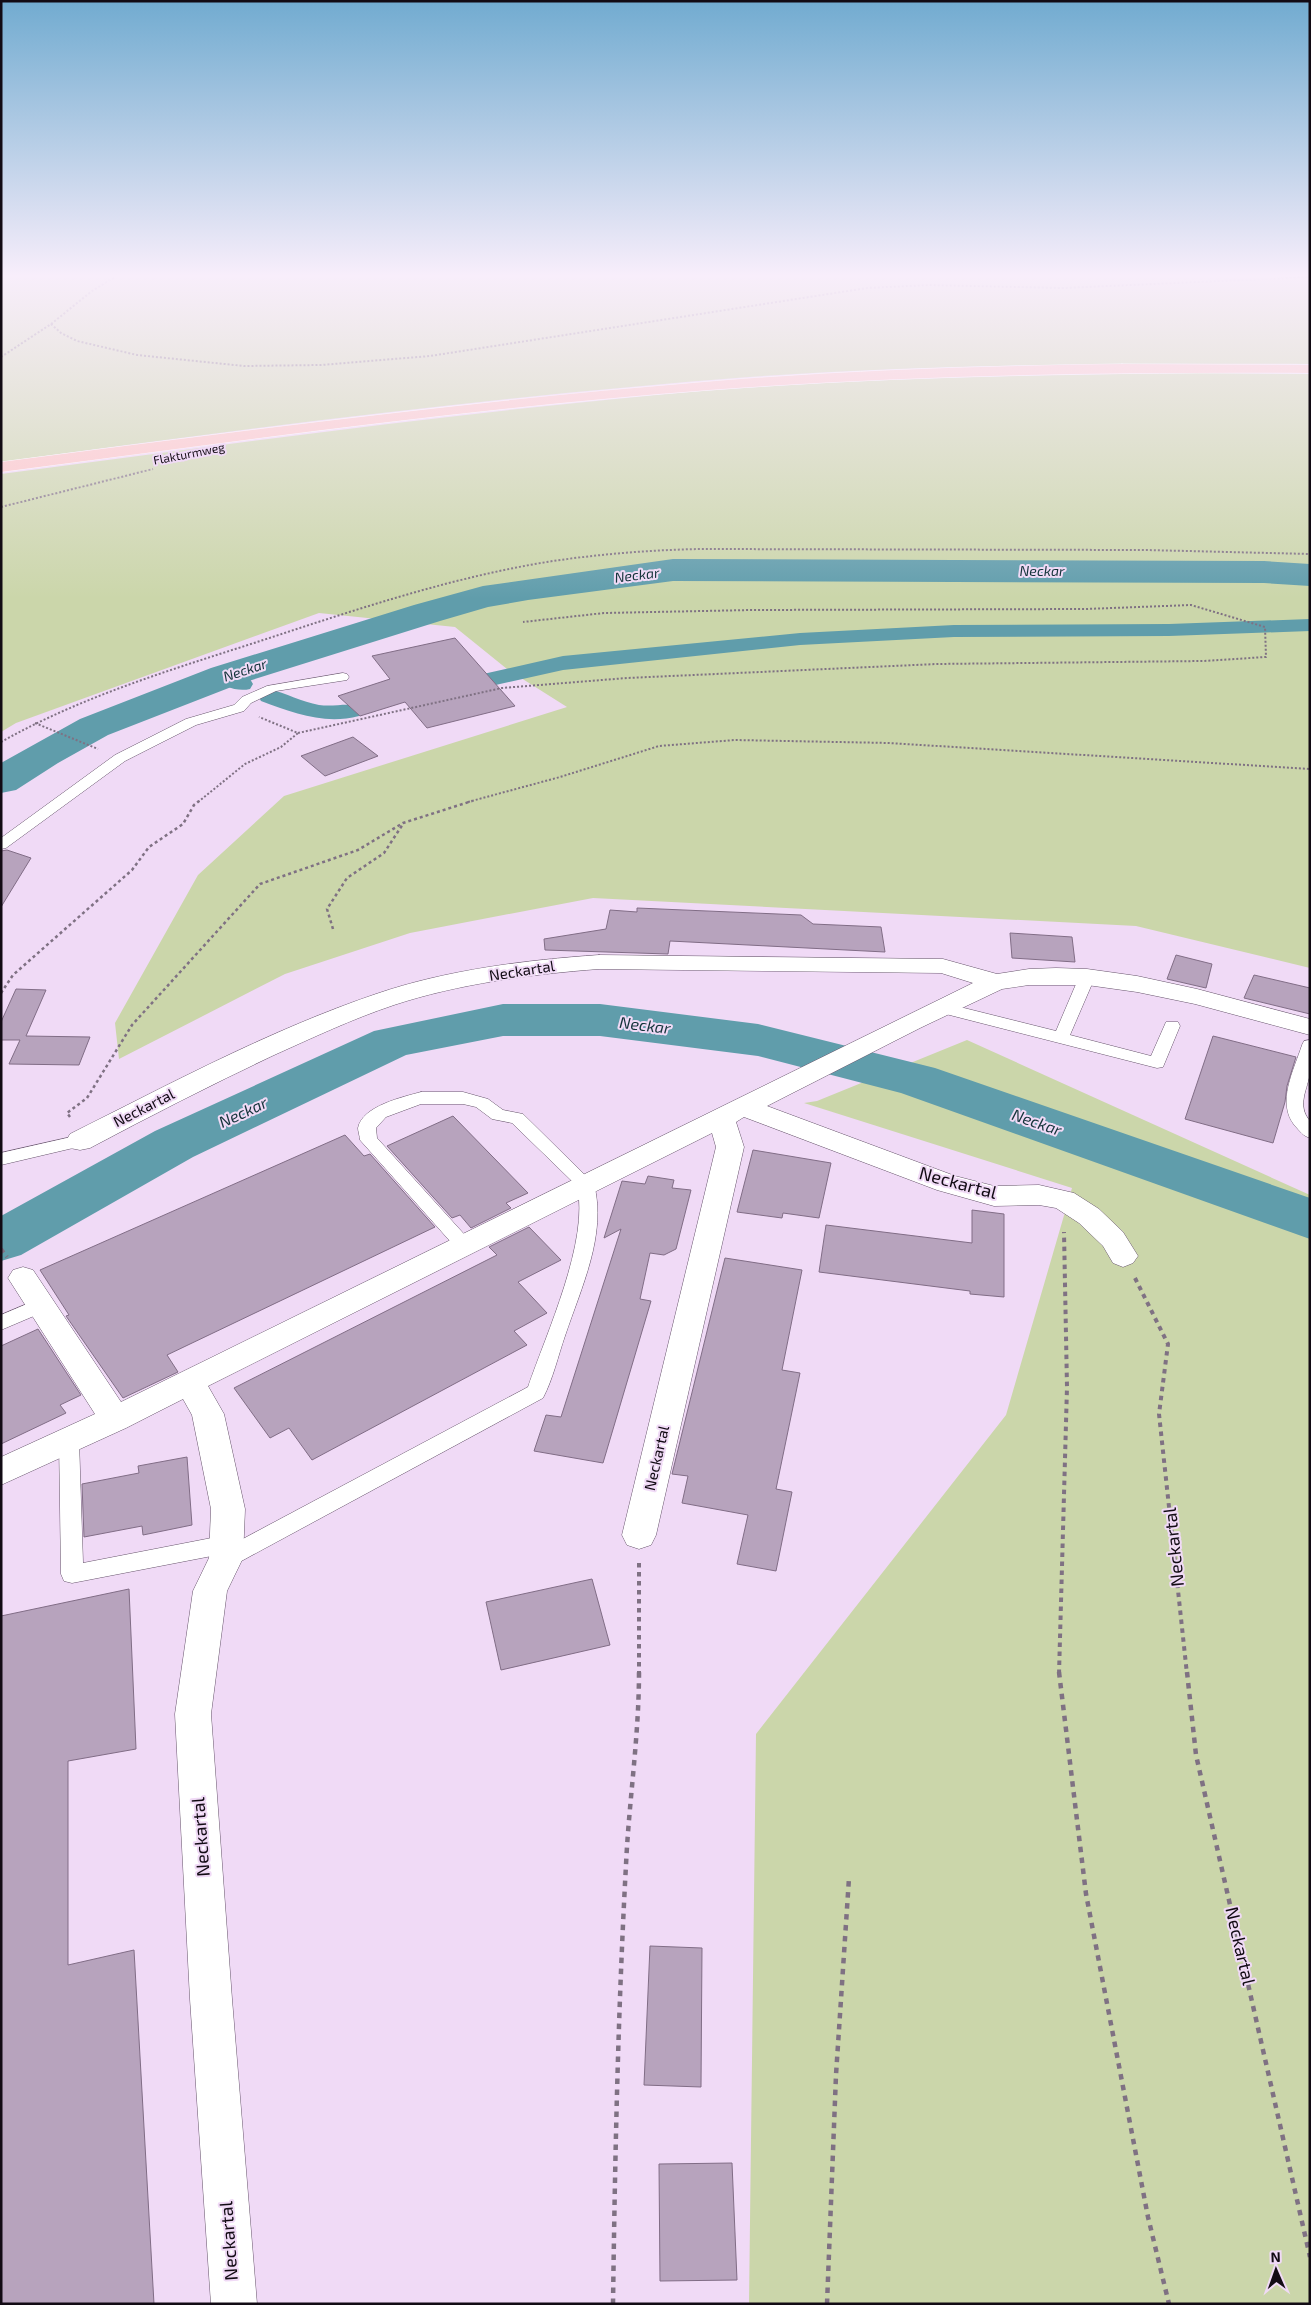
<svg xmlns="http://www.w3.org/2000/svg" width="1311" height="2305" viewBox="0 0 1311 2305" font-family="'Exo 2',sans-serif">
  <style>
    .green { fill: #cbd6aa }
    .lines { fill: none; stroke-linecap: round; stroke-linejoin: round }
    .canal { fill: #609dab; fill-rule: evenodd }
    .river { fill: #609dab; fill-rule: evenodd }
    .building { fill: #b7a3bd; stroke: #816d86 }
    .service-casing { stroke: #67556c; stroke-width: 1 }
    .minor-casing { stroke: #67556c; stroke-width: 1 }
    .primary-casing { stroke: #fff; stroke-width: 1 }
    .path-far3 { stroke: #7f7183; stroke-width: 2; stroke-dasharray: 2 2; stroke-linecap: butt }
    .path-far2 { stroke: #7f7183; stroke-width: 2.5; stroke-dasharray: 3 3; stroke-linecap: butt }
    .path-far1 { stroke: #7f7183; stroke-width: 4; stroke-dasharray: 4.5 4.5; stroke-linecap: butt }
    .path { stroke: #7f7183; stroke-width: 4.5; stroke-dasharray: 5.5 5.5; stroke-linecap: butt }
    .service { fill: #fff; fill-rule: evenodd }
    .minor { fill: #fff; fill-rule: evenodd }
    .primary { fill: #fcc4c3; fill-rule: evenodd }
    .labels { text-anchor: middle; stroke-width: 4; stroke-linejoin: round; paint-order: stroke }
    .far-street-label { font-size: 12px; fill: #120b14; stroke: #f0daf6 }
    .far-water-label { font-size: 14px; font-style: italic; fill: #14333a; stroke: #f0daf6 }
    .street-label { font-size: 15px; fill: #120b14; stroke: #f0daf6 }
    .water-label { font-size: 16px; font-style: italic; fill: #14333a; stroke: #f0daf6 }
    .near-street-label { font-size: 18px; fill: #120b14; stroke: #f0daf6 }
  </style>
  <rect width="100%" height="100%" fill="#f0daf6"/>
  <!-- green -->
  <g class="green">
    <path d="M1 277H1310V364C1123 363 935 364 749 377 499 396 250 428 1 462Z"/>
    <path d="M1198 373 1310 374V968L1136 926 593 898 410 933 285 974 119 1059 115 1023 198 875 284 796 567 707 507 669 455 627 319 613 16 723 1 732V474C235 443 468 411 703 391 868 378 1033 375 1198 373Z"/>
    <path d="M967 1040 1310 1195V2304H749L756 1734 1006 1415 1072 1188 804 1103 817 1101Z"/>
  </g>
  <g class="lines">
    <!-- canal -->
    <g class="canal">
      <path d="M1310 619V631L1169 636 954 637 800 645 563 670 451 695 443 693 440 688 443 683 563 656 800 633 954 625 1169 624Z"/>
      <path d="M225 669 250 679 253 684 250 689C238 692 221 687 214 676L217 671Z"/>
      <path d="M269 689C286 693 302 702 319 705 333 707 346 703 359 706L362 711 359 716C324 725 294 713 261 701L258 696 261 691Z"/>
    </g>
    <!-- river -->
    <g class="river">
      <path d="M673 559 1264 561 1310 564V586L1264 583 673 581 528 600 488 607 440 621 239 684 108 735 58 763 16 790 1 793V763L80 719 211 668 414 605 483 586Z"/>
      <path d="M503 1004H600L758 1024 935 1068 1310 1198V1239L901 1093 758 1056 600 1036H503L406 1055 193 1157 21 1255 1 1261V1216L155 1131 374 1031Z"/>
    </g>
  </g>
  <!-- building -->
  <g class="building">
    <path d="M455 638 515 706 427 728 405 702 360 716 338 696 390 679 372 656Z"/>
    <path d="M353 737 378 756 325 776 301 756Z"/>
    <path d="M7 850 31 858 1 907V851Z"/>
    <path d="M637 908 801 915 813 924 881 927 885 952 670 941 668 954 545 950 544 939 606 929 610 910 637 912Z"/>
    <path d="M1010 933 1072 937 1075 962 1012 958Z"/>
    <path d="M1176 955 1212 964 1206 988 1167 979Z"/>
    <path d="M1254 975 1310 988V1014L1244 998Z"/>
    <path d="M16 989 46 990 26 1036 90 1037 79 1065 9 1064 20 1040H1V1022Z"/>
    <path d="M1213 1036 1296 1057 1287 1086 1285 1102 1273 1143 1185 1119Z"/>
    <path d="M453 1116 528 1193 506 1203 511 1208 471 1228 460 1215 452 1218 387 1146Z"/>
    <path d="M345 1135 364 1156 370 1154 435 1227 167 1355 178 1372 123 1398 66 1316 69 1315 40 1270Z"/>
    <path d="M753 1150 831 1163 819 1218 783 1213 782 1218 737 1212Z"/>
    <path d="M648 1176 674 1180 672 1188 691 1190 676 1249 664 1255 650 1253 640 1299 651 1301 603 1463 534 1451 546 1415 561 1417 621 1229 604 1238 622 1181 645 1184Z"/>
    <path d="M972 1210 1004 1214V1297L970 1294V1291L819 1272 826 1225 972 1243Z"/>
    <path d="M529 1227 561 1260 518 1282 547 1313 514 1331 527 1345 312 1460 289 1428 270 1438 234 1388 497 1255 489 1247Z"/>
    <path d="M725 1258 802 1270 782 1370 800 1373 776 1489 792 1492 776 1571 737 1564 748 1515 682 1503 688 1476 672 1474Z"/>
    <path d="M38 1329 81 1395 60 1405 66 1413 1 1444V1346Z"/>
    <path d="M187 1457 192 1525 143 1535 142 1526 84 1537 82 1484 139 1473 138 1466Z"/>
    <path d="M592 1579 610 1645 501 1670 486 1602Z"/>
    <path d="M129 1589 136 1749 68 1761V1965L134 1950 154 2304H1V1616Z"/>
    <path d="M650 1946 702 1948 701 2087 644 2085Z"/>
    <path d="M732 2163 737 2280 660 2281 659 2164Z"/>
  </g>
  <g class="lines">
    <!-- service casing -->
    <g class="service-casing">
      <g id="service">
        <path d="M343 673 347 674 349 677 347 680 276 691 251 703 244 711 196 725 125 761 6 848 1 849V838L115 755 186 719 234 705 242 697 267 686Z"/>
        <path d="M1087 972 1093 974 1095 977 1070 1035 1151 1056 1166 1022H1178L1180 1026 1163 1067 1157 1068 934 1011 932 1007 934 1003 940 1002 1056 1031 1079 977 1081 974Z"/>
        <path d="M1310 1040C1310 1050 1311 1061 1310 1072 1308 1089 1296 1105 1310 1121V1138C1303 1136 1300 1131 1295 1126 1276 1103 1294 1070 1302 1045L1304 1041Z"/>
        <path d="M421 1092H463L488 1099 503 1110 523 1114 594 1184C607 1235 581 1288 565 1336 558 1356 553 1379 543 1398L234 1565 226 1567 218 1565 215 1558 217 1555 72 1583 64 1581 61 1574 59 1440 62 1434 69 1432 76 1434 79 1440 83 1563 227 1535 235 1538 237 1542 528 1387C546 1334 590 1240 577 1186L512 1123 492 1119 476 1107 463 1104H421L386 1117 376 1128 377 1138 473 1244 471 1249 464 1251 457 1249 360 1140C360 1137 358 1131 358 1128 362 1106 403 1097 421 1092Z"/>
        <path d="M80 1135 86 1137 89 1141 86 1145 1 1165V1153Z"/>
        <path d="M41 1298 48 1300 51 1305 48 1310 1 1330V1315Z"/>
      </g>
    </g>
    <!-- minor casing -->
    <g class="minor-casing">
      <path id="minor" d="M599 955 943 959 997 974 1029 969 1056 968 1087 969 1137 976 1197 989 1310 1019V1035L1195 1004 1137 992 1087 985H1029L1002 989 920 1028 767 1106 955 1176 994 1186 1039 1185 1074 1193 1099 1209 1123 1232 1138 1256 1133 1263 1123 1267 1113 1263 1103 1246 1079 1223 1056 1208 1039 1205 994 1206 937 1190 744 1117 736 1122 744 1147 656 1535 651 1545 639 1549 627 1545 622 1535 716 1147 712 1133 208 1386 224 1414 245 1509 243 1558 227 1591 211 1714 232 1999 257 2304H211L190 1999 175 1714 193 1591 209 1558 211 1509 192 1415 183 1399 126 1428 1 1485V1457L95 1414 8 1278 13 1270 23 1267 33 1270 121 1402 973 983 941 973 599 969C533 974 457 984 394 1005 352 1019 312 1038 272 1056 211 1085 150 1116 90 1148L80 1150 70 1148 66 1141 70 1134C170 1084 270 1030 376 994 446 970 526 960 599 955Z"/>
    </g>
    <!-- primary casing -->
    <g class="primary-casing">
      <path id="primary" d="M1122 364 1310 365V373C1109 372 909 375 709 390 472 408 237 441 1 472V462C235 432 469 401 704 382 843 370 982 366 1122 364Z"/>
    </g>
    <!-- path-far3 -->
    <g class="path-far3">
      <path d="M51 324 61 333 77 341 137 355 244 366 321 365 430 356 867 288 929 285 1063 288 1310 277"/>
      <path d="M1 357 51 324 92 291 115 277"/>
      <path d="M1 507 153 469"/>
      <path d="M35 723 98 749"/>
      <path d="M298 733 502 688 627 678 937 664 1203 661 1266 657 1265 627 1191 605 1086 609 752 610 604 613 523 622"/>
      <path d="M1 742C81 697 167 671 254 643 352 611 451 577 553 561 601 554 650 550 700 549L1146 550 1310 554"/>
      <path d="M198 802 245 764 281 747 298 733 259 717"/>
      <path d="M468 802 560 777 659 746 735 740 889 743 1310 769"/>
    </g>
    <!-- path-far2 -->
    <g class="path-far2">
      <path d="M333 929 327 909 347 878 384 853 403 824"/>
      <path d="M1 993 13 975 132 870 149 847 183 824 194 805 199 801"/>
      <path d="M70 1117 67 1113 87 1098 132 1025 260 884 358 850 403 823 472 801"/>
    </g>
    <!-- path-far1 -->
    <g class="path-far1">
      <path d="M1 1249 7 1257"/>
      <path d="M1135 1278 1168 1344 1159 1414 1187 1674"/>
      <path d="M639 1563V1674"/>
      <path d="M1059 1674 1067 1387 1064 1232"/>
    </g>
    <!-- path -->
    <g class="path">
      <path d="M1059 1672 1086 1894 1148 2217 1169 2304"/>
      <path d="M1187 1672 1196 1755 1310 2257"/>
      <path d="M613 2304C615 2157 618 2011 626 1865 629 1800 639 1737 639 1672"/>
      <path d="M827 2304 836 2075 849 1878"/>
    </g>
    <!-- service -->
    <use href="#service" class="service"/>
    <!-- minor -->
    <use href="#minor" class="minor"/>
    <!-- primary -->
    <use href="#primary" class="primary"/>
  </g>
  <!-- sky -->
  <linearGradient id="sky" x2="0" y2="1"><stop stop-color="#71abd0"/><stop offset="0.46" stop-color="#f8eefb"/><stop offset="1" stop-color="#f8eefb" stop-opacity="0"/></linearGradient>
  <rect width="1311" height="599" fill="url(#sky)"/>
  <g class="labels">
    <!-- far-street labels -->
    <g class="far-street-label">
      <text transform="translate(189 454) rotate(-11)" y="4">Flakturmweg</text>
    </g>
    <!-- far-water labels -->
    <g class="far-water-label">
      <text x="1042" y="576">Neckar</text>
      <text transform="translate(637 575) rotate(-7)" y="5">Neckar</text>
      <text transform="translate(245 670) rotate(-18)" y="5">Neckar</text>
    </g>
    <!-- street labels -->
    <g class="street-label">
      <text transform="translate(522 971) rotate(-9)" y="5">Neckartal</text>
      <text transform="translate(144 1108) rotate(-27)" y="5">Neckartal</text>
      <text transform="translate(657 1458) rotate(-77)" y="5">Neckartal</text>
    </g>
    <!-- water labels -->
    <g class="water-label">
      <text transform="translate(645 1025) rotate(7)" y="6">Neckar</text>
      <text transform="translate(243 1112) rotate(-25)" y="6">Neckar</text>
      <text transform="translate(1037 1122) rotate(19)" y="6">Neckar</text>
    </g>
    <!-- near-street labels -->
    <g class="near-street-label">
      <text transform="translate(958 1183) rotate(15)" y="6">Neckartal</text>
      <text transform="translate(1174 1547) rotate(-96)" y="6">Neckartal</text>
      <text transform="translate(201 1837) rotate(-94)" y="6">Neckartal</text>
      <text transform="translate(1240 1946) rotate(77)" y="6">Neckartal</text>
      <text transform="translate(229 2241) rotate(-94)" y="6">Neckartal</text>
    </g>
  </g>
  <!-- border -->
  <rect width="1311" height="2305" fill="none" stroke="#120b14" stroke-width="5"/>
  <!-- north arrow -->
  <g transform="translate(1276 2270) rotate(358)" stroke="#f0daf6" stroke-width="4" paint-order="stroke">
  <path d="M0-4L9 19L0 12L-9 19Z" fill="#120b14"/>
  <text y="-8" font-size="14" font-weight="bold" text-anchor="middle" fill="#120b14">N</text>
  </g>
</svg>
